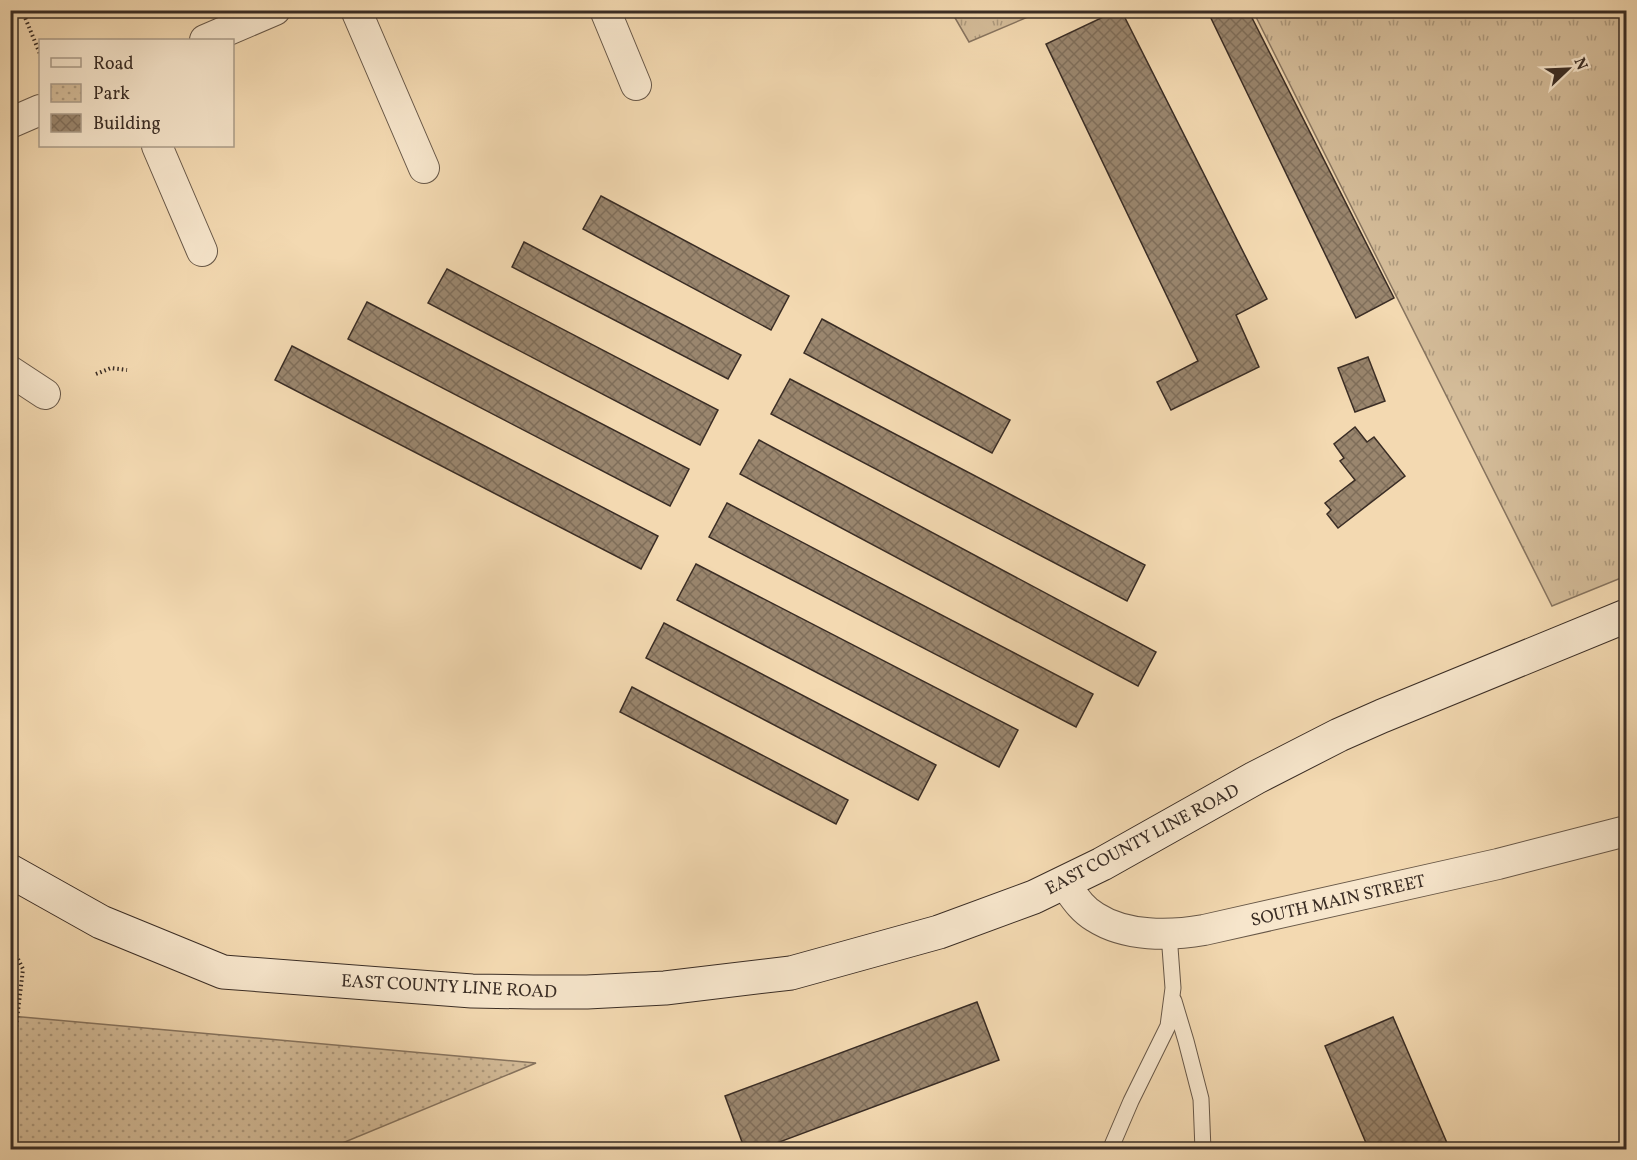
<svg xmlns="http://www.w3.org/2000/svg" width="1637" height="1160" viewBox="0 0 1637 1160" font-family="Vollkorn,serif">
  <style>
    .grass { fill: url(#grass-tufts); stroke: #87745f; stroke-width: 1.5 }
    .park { fill: url(#park-dots); stroke: #87745f; stroke-width: 1.5 }
    .building { fill: url(#building-cross-hatch); stroke: #3a2d25; stroke-width: 1.5 }
    .lines { fill: none; stroke-linecap: round; stroke-linejoin: round }
    .service-casing { stroke: #685848; stroke-width: 17 }
    .minor-casing { stroke: #685848; stroke-width: 32 }
    .secondary-casing { stroke: #3a2d25; stroke-width: 35 }
    .path { stroke: #3a2d25; stroke-width: 4; stroke-dasharray: 1.5 3; stroke-linecap: butt }
    .service { stroke: #f7e6cc; stroke-width: 15 }
    .minor { stroke: #f7e6cc; stroke-width: 30 }
    .secondary { stroke: #f7e6cc; stroke-width: 33 }
    .labels { text-anchor: middle; stroke-width: 5; stroke-linejoin: round; paint-order: stroke }
    .street-label { font-size: 18px; fill: #3a2d25; stroke: #f7e6cc }
  </style>
  <defs>
    <pattern id="grass-tufts" width="24" height="20" patternUnits="userSpaceOnUse" patternTransform="scale(1.5)"><rect width="24" height="20" fill="#d4bc99"/><path d="M3 7l-1-3M5 7V3M7 7l1-3M15 17l-1-3M17 17v-4M19 17l1-3" fill="none" stroke="#ad997d"/></pattern>
    <pattern id="park-dots" width="8" height="8" patternUnits="userSpaceOnUse" patternTransform="scale(1.5)"><rect width="8" height="8" fill="#d4bc99"/><path d="M2 2h.1M6 6h.1" fill="none" stroke="#ad997d" stroke-width="1.8" stroke-linecap="round"/></pattern>
    <pattern id="building-cross-hatch" width="8" height="8" patternUnits="userSpaceOnUse" patternTransform="scale(1.5)"><rect width="8" height="8" fill="#9a866e"/><path d="M0 0l8 8M0 8l8-8" fill="none" stroke="#7f6e5a"/></pattern>
  </defs>
  <rect width="100%" height="100%" fill="#f3d9b1"/>
  <filter id="stains"><feTurbulence type="fractalNoise" baseFrequency=".00333" numOctaves="4"/><feColorMatrix values="0 0 0 0 .2 0 0 0 0 .09 0 0 0 0 .02 0 0 0 .5 -.17"/></filter>
  <radialGradient id="worn" r=".72"><stop offset=".6" stop-color="#630" stop-opacity="0"/><stop offset="1" stop-color="#630" stop-opacity=".3"/></radialGradient>
  <!-- grass -->
  <g class="grass">
    <path d="M951 11H1042L969 42Z"/>
    <path d="M1253 11H1626V576L1552 606Z"/>
  </g>
  <!-- park -->
  <path class="park" d="M10 1016H11L536 1063 328 1149H11Z"/>
  <!-- building -->
  <g class="building">
    <path d="M1118 10H1121L1267 299 1236 315 1259 367 1171 410 1157 382 1198 361 1046 44Z"/>
    <path d="M1207 10H1248L1394 298 1356 318Z"/>
    <path d="M601 196 789 296 771 330 583 229Z"/>
    <path d="M524 242 741 355 728 379 512 267Z"/>
    <path d="M447 269 718 410 700 445 428 303Z"/>
    <path d="M367 302 689 469 670 506 348 339Z"/>
    <path d="M822 319 1010 420 992 453 804 353Z"/>
    <path d="M292 346 658 536 641 569 275 380Z"/>
    <path d="M1368 357 1385 401 1355 412 1338 368Z"/>
    <path d="M790 379 1145 565 1127 601 771 414Z"/>
    <path d="M1355 427 1367 442 1374 437 1405 476 1338 528 1327 514 1331 510 1325 503 1355 480 1340 461 1344 458 1334 444Z"/>
    <path d="M759 440 1156 652 1138 686 740 474Z"/>
    <path d="M727 503 1093 694 1076 727 709 537Z"/>
    <path d="M696 564 1018 730 999 767 677 600Z"/>
    <path d="M664 623 936 765 918 800 646 658Z"/>
    <path d="M632 687 848 800 836 824 620 712Z"/>
    <path d="M977 1002 999 1060 758 1150H745L725 1096Z"/>
    <path d="M1393 1017 1450 1150H1369L1325 1046Z"/>
  </g>
  <g class="lines">
    <!-- service casing -->
    <g class="service-casing">
      <g id="service">
        <path d="M1174 1001 1186 1041 1201 1099 1203 1150"/>
        <path d="M1110 1150 1131 1101 1168 1026 1173 988 1169 934"/>
      </g>
    </g>
    <!-- minor casing -->
    <g class="minor-casing">
      <g id="minor">
        <path d="M356 10 424 168"/>
        <path d="M605 10 636 85"/>
        <path d="M205 40 275 10"/>
        <path d="M10 123 40 110"/>
        <path d="M157 146 202 251"/>
        <path d="M10 371 45 394"/>
        <path d="M1064 883C1073 895 1081 909 1095 917 1126 937 1170 936 1204 930L1498 864 1626 831"/>
      </g>
    </g>
    <!-- secondary casing -->
    <g class="secondary-casing">
      <path id="secondary" d="M10 871 101 922 223 972 472 991 533 992H587L665 988 791 973 939 932 1034 897 1102 864 1255 778 1339 735 1382 716 1626 616"/>
    </g>
    <!-- path -->
    <g class="path">
      <path d="M22 10 40 54"/>
      <path d="M96 374 111 368 127 370"/>
      <path d="M10 943 23 969 15 1036 10 1043"/>
    </g>
    <!-- service -->
    <use href="#service" class="service"/>
    <!-- minor -->
    <use href="#minor" class="minor"/>
    <!-- secondary -->
    <use href="#secondary" class="secondary"/>
  </g>
  <g class="labels">
    <!-- street labels -->
    <g class="street-label">
      <text transform="translate(1142 839) rotate(-28)" y="6">EAST COUNTY LINE ROAD</text>
      <text transform="translate(1338 900) rotate(-13)" y="6">SOUTH MAIN STREET</text>
      <text transform="translate(449 986) rotate(3)" y="6">EAST COUNTY LINE ROAD</text>
    </g>
  </g>
  <!-- margin -->
  <rect width="1637" height="1160" fill="none" stroke="#f3d9b1" stroke-width="36"/>
  <rect x="12" y="12" width="1613" height="1136" fill="none" stroke="#3a2d25" stroke-width="3"/>
  <rect x="18" y="18" width="1601" height="1124" fill="none" stroke="#3a2d25" stroke-width="1.5"/>
  <!-- legend -->
  <rect x="39" y="39" width="195" height="108" fill="#f7e6cc" stroke="#ab9c89" stroke-width="1.5"/>
  <rect x="51" y="58" width="30" height="9" fill="#f7e6cc" stroke="#ab9c89" stroke-width="1.5"/>
  <text x="93" y="69" font-size="18" fill="#3a2d25">Road</text>
  <rect x="51" y="84" width="30" height="18" fill="url(#park-dots)" stroke="#ab9c89" stroke-width="1.5"/>
  <text x="93" y="99" font-size="18" fill="#3a2d25">Park</text>
  <rect x="51" y="114" width="30" height="18" fill="url(#building-cross-hatch)" stroke="#ab9c89" stroke-width="1.5"/>
  <text x="93" y="129" font-size="18" fill="#3a2d25">Building</text>
  <!-- north arrow -->
  <g transform="translate(1568 69) rotate(67)" stroke="#f7e6cc" stroke-width="4.5" paint-order="stroke">
  <path d="M0-4.5L10 22L0 15L-10 22Z" fill="#3a2d25"/>
  <text y="-9" font-size="16" font-weight="bold" text-anchor="middle" fill="#3a2d25">N</text>
  </g>
  <rect width="100%" height="100%" filter="url(#stains)"/>
  <rect width="100%" height="100%" fill="url(#worn)"/>
</svg>
